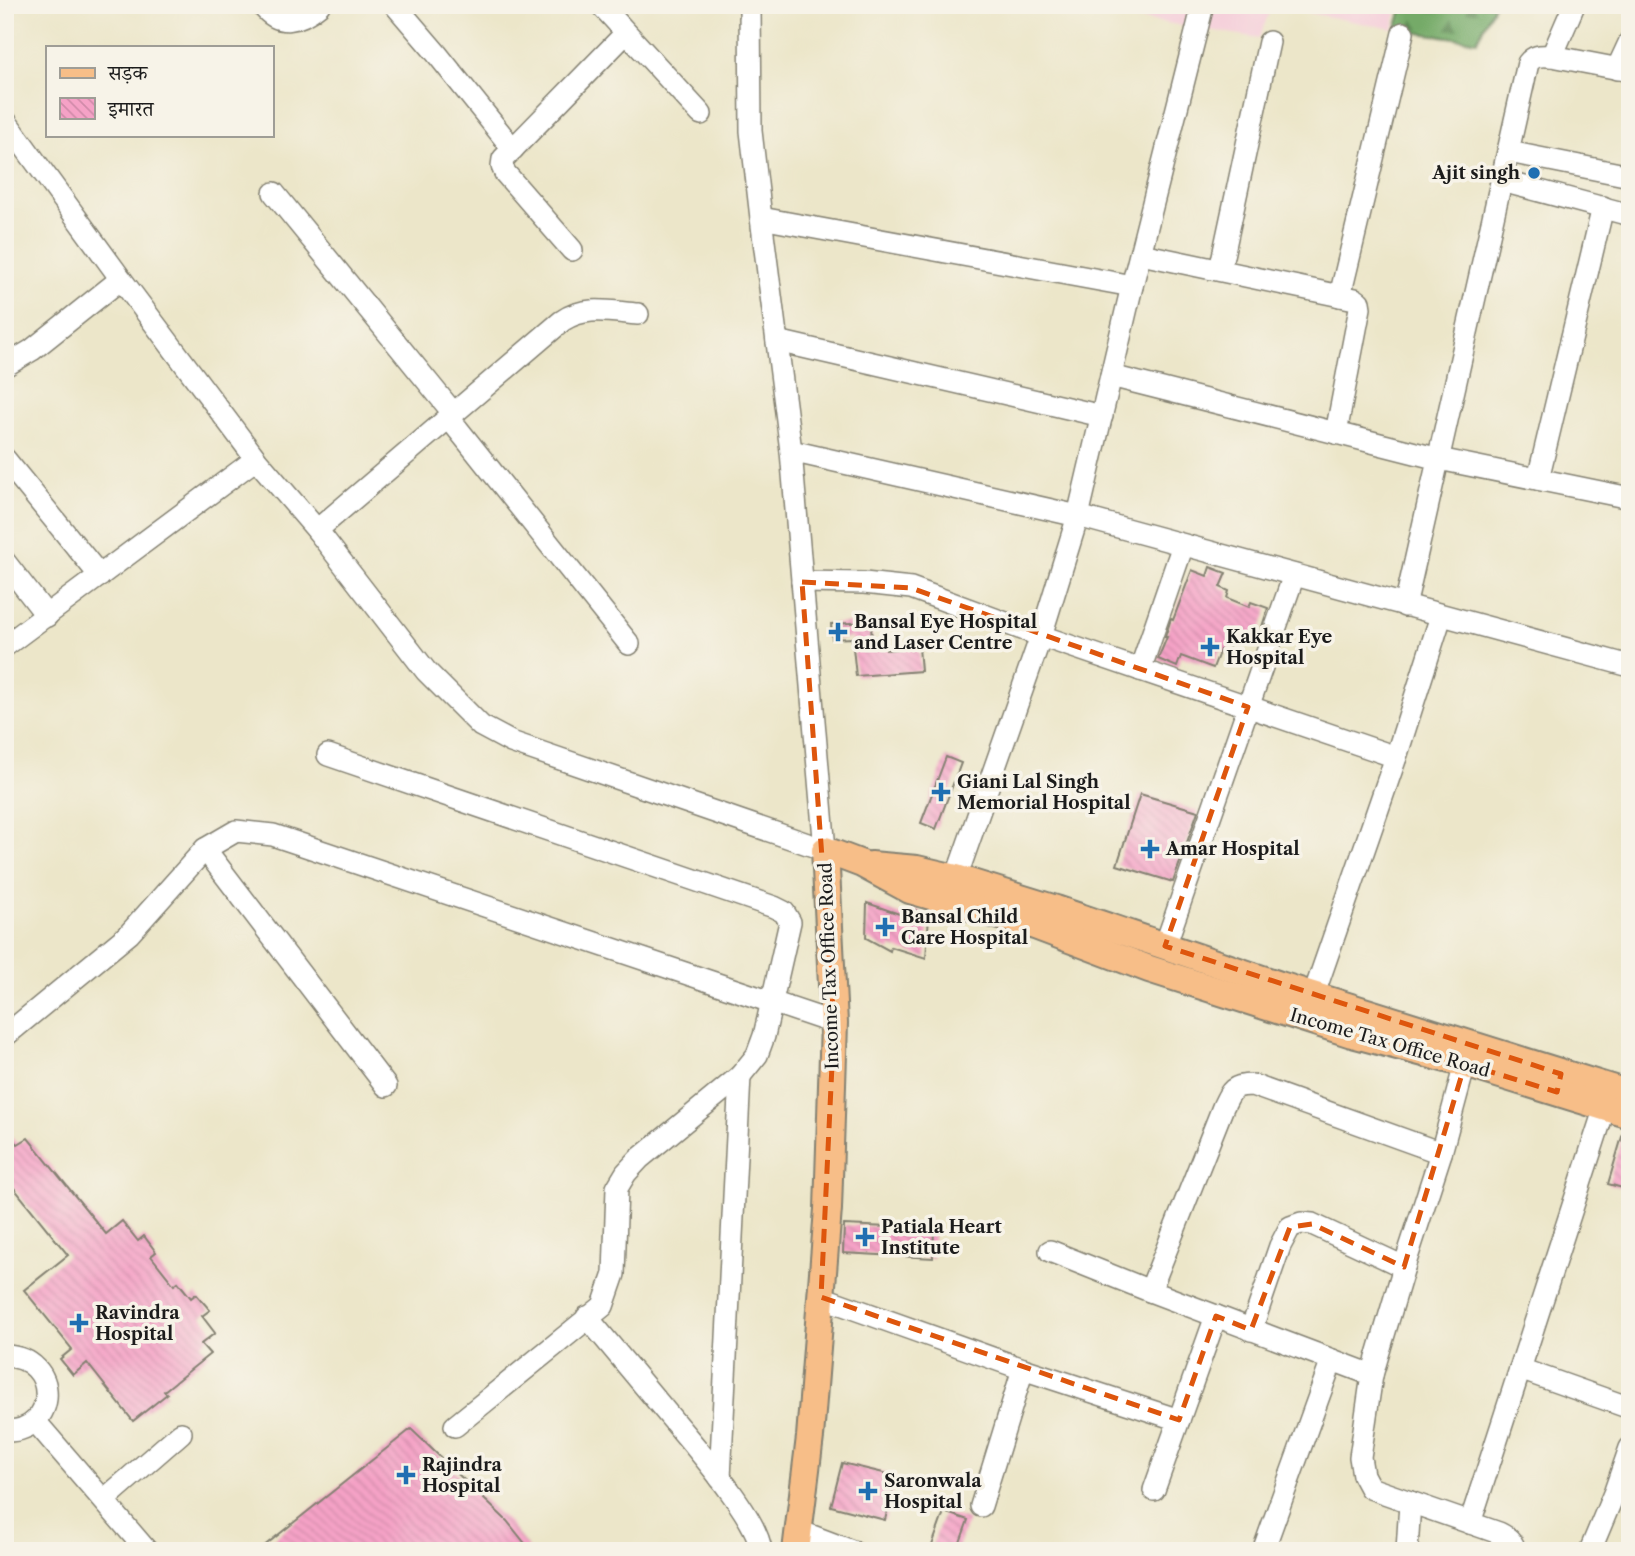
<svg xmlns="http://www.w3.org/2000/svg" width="1635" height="1556" viewBox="0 0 1635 1556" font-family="'Libre Caslon Text','Noto Serif Devanagari',serif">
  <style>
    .built { fill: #f5cfda }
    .forest { fill: url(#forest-firs); stroke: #486342; stroke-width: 2 }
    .building { fill: url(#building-back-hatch) }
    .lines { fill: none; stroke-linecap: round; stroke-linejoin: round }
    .minor-casing { stroke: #848172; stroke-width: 24 }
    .major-casing { stroke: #848172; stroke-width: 30 }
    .minor { stroke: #fff; stroke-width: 21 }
    .major { stroke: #f7be88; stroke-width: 26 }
    .marked { fill: none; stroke: #de560d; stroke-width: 5; stroke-dasharray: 14 9; stroke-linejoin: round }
    .poi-dot { fill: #1f6fb2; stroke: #f7f3e8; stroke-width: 2.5 }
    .labels { text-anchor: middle; stroke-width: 7; stroke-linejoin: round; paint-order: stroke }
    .poi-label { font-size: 18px; font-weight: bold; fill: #1c1c1c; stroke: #f7f3e8; text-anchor: start }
    .street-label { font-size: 18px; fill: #1c1c1c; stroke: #f7f3e8 }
  </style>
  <defs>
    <pattern id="forest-firs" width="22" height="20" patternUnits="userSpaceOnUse" patternTransform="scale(1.75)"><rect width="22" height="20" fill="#74aa68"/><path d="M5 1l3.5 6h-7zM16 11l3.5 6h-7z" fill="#5e8a55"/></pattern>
    <pattern id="building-back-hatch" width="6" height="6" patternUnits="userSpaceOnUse" patternTransform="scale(1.75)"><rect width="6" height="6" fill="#f5a2c6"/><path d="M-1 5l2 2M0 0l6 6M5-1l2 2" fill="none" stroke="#d18baa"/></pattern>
  </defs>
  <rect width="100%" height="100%" fill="#f7f3e8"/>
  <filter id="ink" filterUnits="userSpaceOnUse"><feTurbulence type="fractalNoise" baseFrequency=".0143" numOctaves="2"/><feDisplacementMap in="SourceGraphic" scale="14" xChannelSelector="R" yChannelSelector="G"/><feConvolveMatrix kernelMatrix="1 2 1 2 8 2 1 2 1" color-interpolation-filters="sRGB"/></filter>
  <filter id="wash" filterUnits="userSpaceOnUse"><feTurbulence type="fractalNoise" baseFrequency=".00686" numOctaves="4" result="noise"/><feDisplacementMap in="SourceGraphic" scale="28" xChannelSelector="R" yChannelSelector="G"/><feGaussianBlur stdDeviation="1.57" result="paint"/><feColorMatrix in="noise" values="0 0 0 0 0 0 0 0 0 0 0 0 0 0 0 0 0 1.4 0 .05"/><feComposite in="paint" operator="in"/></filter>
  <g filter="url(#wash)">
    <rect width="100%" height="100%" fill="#ece6c9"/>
    <!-- built -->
    <path class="built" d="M1054 5H1399L1393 29 1272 6 1259 38Z"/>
    <!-- forest -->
    <path class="forest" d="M1403 5H1494L1477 41 1396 30Z"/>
    <g id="blocks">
      <!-- building -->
      <g class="building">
        <path d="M1210 567 1226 573 1220 587 1229 591 1227 598 1249 607 1251 602 1268 608 1257 642 1234 633 1227 653 1220 650 1213 668 1181 656 1177 667 1158 659 1167 637H1165L1171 619 1173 620 1192 570 1207 576Z"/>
        <path d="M871 622 872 646 886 645V650L919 647 921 671 856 676 852 638 832 639 831 624Z"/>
        <path d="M946 757 961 763 936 829 921 823Z"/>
        <path d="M1140 794 1198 811 1173 882 1117 865Z"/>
        <path d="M867 903 911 918 912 909 929 916 926 958 891 947 890 951 866 938Z"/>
        <path d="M1624 1130H1630V1190L1608 1184Z"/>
        <path d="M5 1131 18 1144 28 1138 106 1234 122 1221 138 1241 144 1236 156 1252 151 1256 174 1285 178 1282 191 1298 196 1294 210 1310 202 1316 215 1333 201 1344 210 1354 164 1391 167 1394 133 1421 87 1363 73 1375 60 1359 72 1349 24 1290 68 1255 5 1177Z"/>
        <path d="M844 1225 934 1229 933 1258 843 1253Z"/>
        <path d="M411 1429 507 1521 531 1551H258Z"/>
        <path d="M842 1463 896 1476 885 1520 831 1506Z"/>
        <path d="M944 1512 968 1520 957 1551H930Z"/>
      </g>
    </g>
  </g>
  <g filter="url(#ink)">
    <use href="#blocks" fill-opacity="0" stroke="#848172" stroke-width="2"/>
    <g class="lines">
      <!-- minor casing -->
      <g class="minor-casing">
        <g id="minor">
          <path d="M262 5C279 28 300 21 319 5"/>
          <path d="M395 5 437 54 513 149"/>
          <path d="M601 5 701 114"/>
          <path d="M1552 56 1574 5"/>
          <path d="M1617 69 1630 41"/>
          <path d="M5 120 121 279 256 459 317 530 426 671 481 726 511 742 825 850 791 451 761 218 751 131 750 5"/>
          <path d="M1509 152 1630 176"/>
          <path d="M1502 181 1630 215"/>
          <path d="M274 193 454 414"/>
          <path d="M761 218 1132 286"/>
          <path d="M572 250 505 173 502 166 503 159 626 33"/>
          <path d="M1141 254 1355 299 1359 302 1360 308 1336 433"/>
          <path d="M1220 270 1269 42"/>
          <path d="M1340 296 1403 33"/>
          <path d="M777 341 1102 416"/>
          <path d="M5 366 32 350 121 279"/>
          <path d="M1111 376 1439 459 1630 498"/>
          <path d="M449 418 629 644"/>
          <path d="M791 451 1078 516 1630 666"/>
          <path d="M5 459 100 576"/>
          <path d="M1538 479 1603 207"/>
          <path d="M317 530 562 321C585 305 611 312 638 314"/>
          <path d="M5 562 47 616"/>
          <path d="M802 582 864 583 911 588 1041 636 1396 757 1314 994"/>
          <path d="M1405 606 1528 63C1535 54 1542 56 1552 56L1630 71"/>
          <path d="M5 646 256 459"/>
          <path d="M1140 670 1183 545"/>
          <path d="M328 755 774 907 784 912 790 922 764 1036 757 1055 740 1076 639 1159 626 1173 617 1188 614 1274 603 1306 455 1426"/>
          <path d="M1396 757 1441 616"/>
          <path d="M205 849 386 1086"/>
          <path d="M956 878 1041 636 1078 516 1132 286 1203 5"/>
          <path d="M1165 946 1294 575"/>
          <path d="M5 1036 129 934 205 849 236 831 273 835 834 1023"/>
          <path d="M1465 1064 1441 1153 1404 1267 1372 1375 1360 1457 1363 1475 1370 1488 1499 1533C1507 1537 1513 1541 1515 1551"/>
          <path d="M1050 1251 1150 1291 1372 1375"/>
          <path d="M1150 1291 1223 1107C1231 1090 1233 1085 1252 1085L1441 1153"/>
          <path d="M821 1297 1023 1369"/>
          <path d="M587 1317C614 1349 640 1381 667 1413 690 1441 759 1518 761 1551"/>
          <path d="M1251 1330 1280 1246 1290 1227 1301 1223 1312 1224 1404 1267"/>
          <path d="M5 1356C61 1357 59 1433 5 1431"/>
          <path d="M1520 1369 1630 1408"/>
          <path d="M35 1421 147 1551"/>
          <path d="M720 1478 740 1076"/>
          <path d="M1154 1490 1216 1316"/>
          <path d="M104 1500 181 1433"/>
          <path d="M981 1506 1023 1369 1179 1420"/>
          <path d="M1470 1523 1605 1107"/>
          <path d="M799 1531 852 1551"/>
          <path d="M1263 1551 1332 1360"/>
          <path d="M1407 1551 1410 1502"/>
          <path d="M1590 1551 1615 1491 1630 1448"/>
        </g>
      </g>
      <!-- major casing -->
      <g class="major-casing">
        <g id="major">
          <path d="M871 865 917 869 956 878 1056 909 1280 985 1630 1094"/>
          <path d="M796 1551 810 1437 828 1209 834 1023 825 850 862 864 910 890 1035 926 1149 969 1352 1034 1465 1064 1630 1115"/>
        </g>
      </g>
      <!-- minor -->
      <use href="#minor" class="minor"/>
      <!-- major -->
      <use href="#major" class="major"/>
    </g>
  </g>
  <!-- marked area -->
  <path class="marked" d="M802 582 911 588 1248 707 1165 946 1561 1074 1557 1092 1465 1064 1404 1267 1312 1224 1290 1227 1251 1330 1216 1316 1179 1420 821 1297 834 1023Z"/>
  <!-- markers -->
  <g class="poi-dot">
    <circle cx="1534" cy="173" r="7"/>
    <path d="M834.5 621.5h7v7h7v7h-7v7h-7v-7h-7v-7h7z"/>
    <path d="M1206.5 636.5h7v7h7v7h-7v7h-7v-7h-7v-7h7z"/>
    <path d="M937.5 781.5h7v7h7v7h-7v7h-7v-7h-7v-7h7z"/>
    <path d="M1146.5 838.5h7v7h7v7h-7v7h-7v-7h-7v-7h7z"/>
    <path d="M881.5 916.5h7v7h7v7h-7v7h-7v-7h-7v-7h7z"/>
    <path d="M861.5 1226.5h7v7h7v7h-7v7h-7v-7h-7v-7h7z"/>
    <path d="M75.5 1312.5h7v7h7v7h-7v7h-7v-7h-7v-7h7z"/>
    <path d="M402.5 1464.5h7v7h7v7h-7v7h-7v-7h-7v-7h7z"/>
    <path d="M864.5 1480.5h7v7h7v7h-7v7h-7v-7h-7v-7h7z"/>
  </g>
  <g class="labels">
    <!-- poi labels -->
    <g class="poi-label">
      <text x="1520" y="179" text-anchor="end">Ajit singh</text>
      <text x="854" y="628">Bansal Eye Hospital<tspan x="854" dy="21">and Laser Centre</tspan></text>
      <text x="1226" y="643">Kakkar Eye<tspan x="1226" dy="21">Hospital</tspan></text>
      <text x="957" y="788">Giani Lal Singh<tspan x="957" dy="21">Memorial Hospital</tspan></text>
      <text x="1166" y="855">Amar Hospital</text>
      <text x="901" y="923">Bansal Child<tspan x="901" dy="21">Care Hospital</tspan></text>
      <text x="881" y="1233">Patiala Heart<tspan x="881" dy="21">Institute</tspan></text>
      <text x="95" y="1319">Ravindra<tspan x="95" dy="21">Hospital</tspan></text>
      <text x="422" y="1471">Rajindra<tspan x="422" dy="21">Hospital</tspan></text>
      <text x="884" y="1487">Saronwala<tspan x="884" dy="21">Hospital</tspan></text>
    </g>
    <!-- street labels -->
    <g class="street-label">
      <text transform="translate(829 966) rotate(-92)" y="6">Income Tax Office Road</text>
      <text transform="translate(1390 1043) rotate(16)" y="6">Income Tax Office Road</text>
    </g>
  </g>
  <!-- margin -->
  <rect width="1635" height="1556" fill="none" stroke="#f7f3e8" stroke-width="28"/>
  <!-- legend -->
  <rect x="46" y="46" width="228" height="91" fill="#f7f3e8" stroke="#9f9d96" stroke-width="2"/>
  <rect x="60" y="68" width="35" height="10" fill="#f7be88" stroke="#9f9d96" stroke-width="2"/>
  <text x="108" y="80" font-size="21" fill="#1c1c1c">सड़क</text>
  <rect x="60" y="98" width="35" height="21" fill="url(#building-back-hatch)" stroke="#9f9d96" stroke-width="2"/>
  <text x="108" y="116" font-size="21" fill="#1c1c1c">इमारत</text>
</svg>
